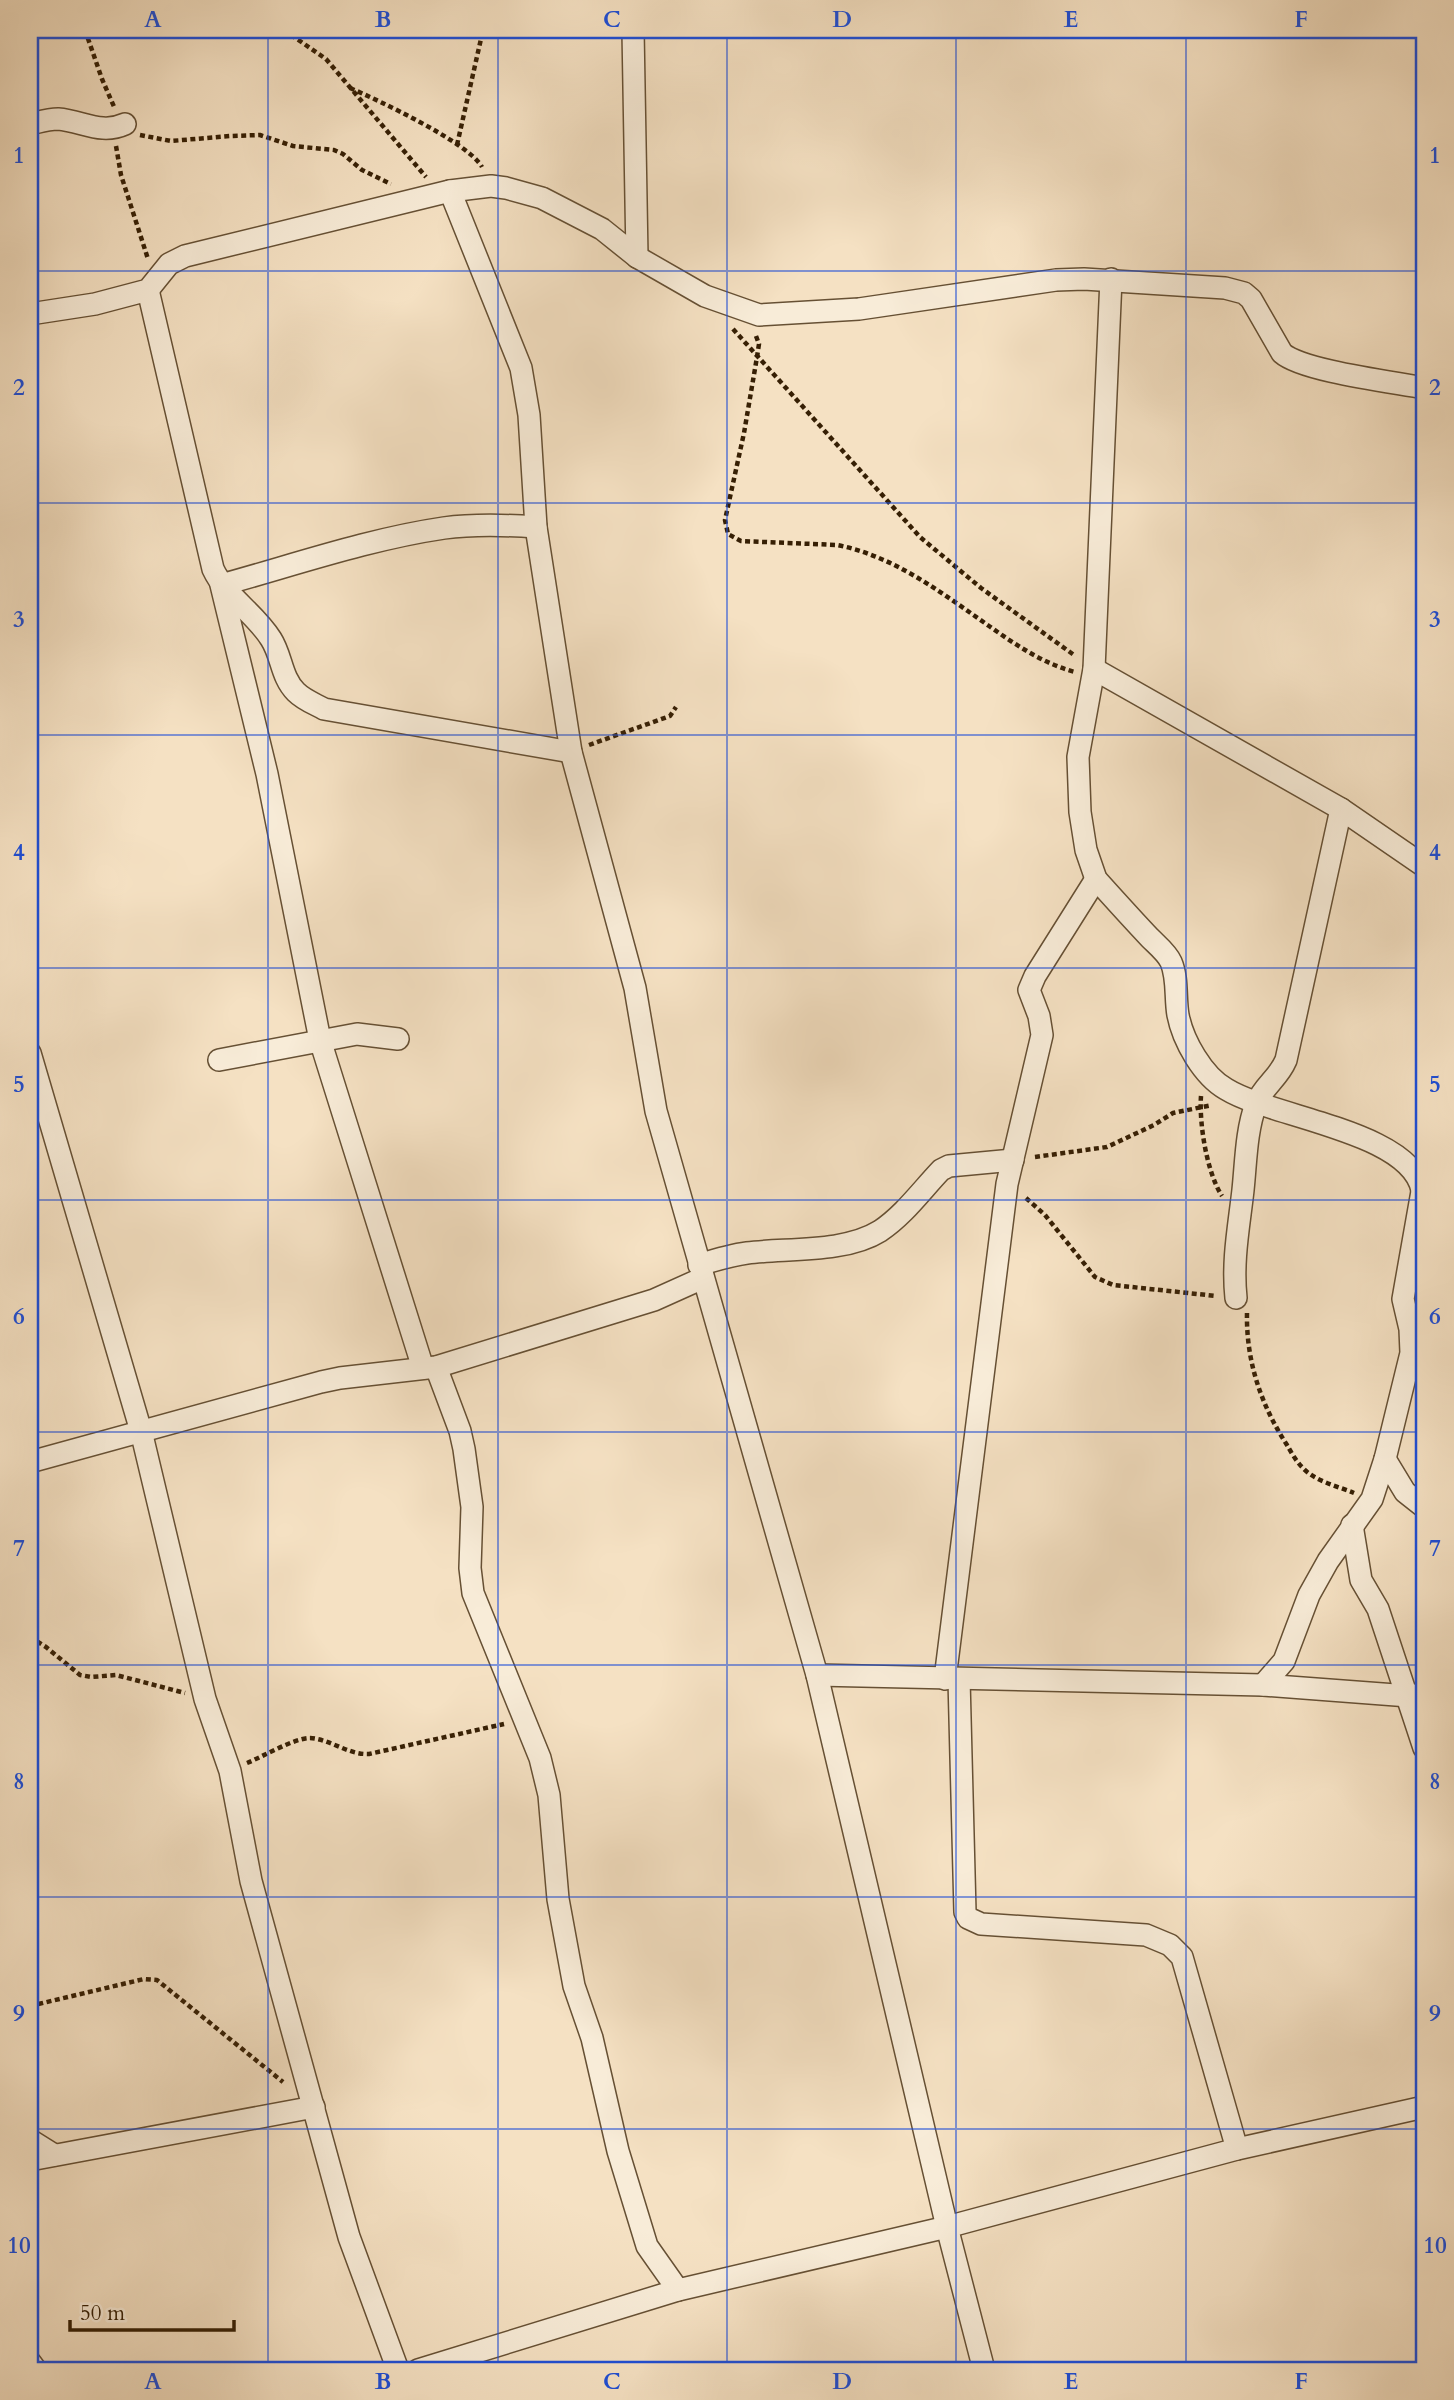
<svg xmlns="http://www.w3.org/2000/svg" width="1454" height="2400" viewBox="0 0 1454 2400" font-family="Cardo,serif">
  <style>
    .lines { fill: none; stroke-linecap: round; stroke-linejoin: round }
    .street-casing { stroke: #665034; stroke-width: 24 }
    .path { stroke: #361f04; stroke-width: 4.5; stroke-dasharray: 5 3.5; stroke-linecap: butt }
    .street { stroke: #f8ecd8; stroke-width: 21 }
    .grid { fill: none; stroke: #1d4ed8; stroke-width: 2; stroke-opacity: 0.55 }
    .neatline { fill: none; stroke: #1d4ed8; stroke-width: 2.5 }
    .grid-label { font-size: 23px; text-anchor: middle; font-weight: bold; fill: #1d4ed8 }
  </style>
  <rect width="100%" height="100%" fill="#f5e1c3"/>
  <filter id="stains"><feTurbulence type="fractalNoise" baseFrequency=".00286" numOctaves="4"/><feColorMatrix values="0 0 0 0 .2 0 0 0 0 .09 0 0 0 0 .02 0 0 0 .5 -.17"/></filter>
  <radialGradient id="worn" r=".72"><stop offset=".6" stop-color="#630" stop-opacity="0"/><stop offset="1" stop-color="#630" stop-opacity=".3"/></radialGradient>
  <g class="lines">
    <!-- street casing -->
    <g class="street-casing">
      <g id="street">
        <path d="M633 30 637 257"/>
        <path d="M30 124C39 122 48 119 58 119 83 121 101 135 125 124"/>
        <path d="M450 191 521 368 529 415 536 527 571 752 635 988 656 1111 817 1675 947 2227 984 2370"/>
        <path d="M1111 279 1094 669 1078 757 1080 812 1086 850 1096 879C1114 899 1132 919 1150 938 1157 945 1167 953 1171 962 1178 978 1175 998 1178 1015 1183 1041 1203 1076 1226 1089 1273 1118 1410 1131 1422 1190"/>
        <path d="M148 290 213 569C226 597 254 612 271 639 282 656 281 677 296 692 304 700 315 704 324 709L571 752"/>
        <path d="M30 314 95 304 148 290 169 264 185 256 450 191 491 186 506 188 542 198 602 229 637 257 705 296 759 315 859 309 1056 280 1084 279 1225 288 1244 293 1251 299 1282 353C1302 371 1393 382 1424 388"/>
        <path d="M1094 669 1341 809 1424 866"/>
        <path d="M30 1053 141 1431 205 1699 230 1771 251 1881 349 2237 398 2370"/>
        <path d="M219 1060 357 1034 398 1039"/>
        <path d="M699 1265C715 1260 731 1255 747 1253 787 1248 845 1253 880 1231 904 1215 921 1191 941 1170L949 1166 1013 1160"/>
        <path d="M1236 1298C1232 1261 1239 1226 1243 1190 1246 1162 1246 1131 1256 1104 1264 1085 1278 1079 1286 1060L1341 809"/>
        <path d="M436 1367 460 1431 464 1449 472 1507 470 1568 473 1593 540 1758 549 1795 558 1899 574 1986 592 2038 618 2151 647 2246 678 2290"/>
        <path d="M423 1368 320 1040 267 774 221 585C294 565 369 539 444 528 474 524 506 525 536 527"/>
        <path d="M1385 1459 1405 1492 1424 1507"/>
        <path d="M30 1462 321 1382 340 1378 436 1367 654 1300 703 1278"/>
        <path d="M1352 1525 1361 1580 1378 1609 1424 1748"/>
        <path d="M817 1675 1263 1685 1409 1696 1424 1694"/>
        <path d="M945 1679 1007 1184 1042 1035 1039 1016 1029 990 1035 976 1096 879"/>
        <path d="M959 1679 965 1912 968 1918 981 1924 1146 1935 1170 1945 1182 1957 1237 2149"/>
        <path d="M1263 1685 1284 1661 1309 1595 1328 1561 1372 1499 1385 1459 1411 1353 1410 1329 1403 1299 1424 1180"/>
        <path d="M30 2140 54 2155"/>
        <path d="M30 2160 314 2107"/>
        <path d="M30 2362 36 2370"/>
        <path d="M418 2370 678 2290 947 2227 1237 2149 1424 2107"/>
      </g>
    </g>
    <!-- path -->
    <g class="path">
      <path d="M85 30 102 79 115 109"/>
      <path d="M284 30 326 59 426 177"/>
      <path d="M350 88C378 100 469 143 482 167"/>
      <path d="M140 135 171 141 230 136 260 135 293 146 334 150 343 154 362 170 391 184"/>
      <path d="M457 145 483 30"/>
      <path d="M116 146 121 175 148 259"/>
      <path d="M733 329 920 537 981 588 1074 655"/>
      <path d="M756 336 759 344 757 357 744 433 725 520 728 534 741 541 837 545C894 556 942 593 989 626 1016 645 1044 664 1075 672"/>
      <path d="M589 745 670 716 676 707"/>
      <path d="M1201 1096C1199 1124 1207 1173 1222 1196"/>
      <path d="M1035 1157 1107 1147 1154 1125 1173 1113 1212 1105"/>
      <path d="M1026 1198 1045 1215 1095 1277 1113 1285 1216 1296"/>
      <path d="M1247 1313C1246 1361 1261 1405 1287 1445 1291 1452 1296 1461 1302 1467 1314 1481 1337 1486 1354 1493"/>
      <path d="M30 1637 46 1647 80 1675 91 1677 116 1675 185 1693"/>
      <path d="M247 1763C262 1757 294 1738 310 1738 330 1739 348 1755 369 1754L504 1724"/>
      <path d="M30 2006 144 1979 157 1980 283 2082"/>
    </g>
    <!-- street -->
    <use href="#street" class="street"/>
  </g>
  <!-- grid -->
  <path class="grid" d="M268 30V2370M498 30V2370M727 30V2370M956 30V2370M1186 30V2370M30 271H1424M30 503H1424M30 735H1424M30 968H1424M30 1200H1424M30 1432H1424M30 1665H1424M30 1897H1424M30 2129H1424"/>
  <!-- margin -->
  <rect width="1454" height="2400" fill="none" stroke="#f5e1c3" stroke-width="77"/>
  <!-- scale -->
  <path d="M70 2320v10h164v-10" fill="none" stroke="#361f04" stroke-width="3.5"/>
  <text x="80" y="2320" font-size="21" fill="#361f04" stroke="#f8ecd8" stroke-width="5" paint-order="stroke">50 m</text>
  <rect x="38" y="38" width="1378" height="2324" class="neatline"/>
  <g class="grid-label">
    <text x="153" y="27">A</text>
    <text x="383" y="27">B</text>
    <text x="612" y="27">C</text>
    <text x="842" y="27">D</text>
    <text x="1071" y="27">E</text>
    <text x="1301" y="27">F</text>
    <text x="19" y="163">1</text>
    <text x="1435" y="163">1</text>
    <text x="19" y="395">2</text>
    <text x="1435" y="395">2</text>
    <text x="19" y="627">3</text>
    <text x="1435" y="627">3</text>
    <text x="19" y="860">4</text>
    <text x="1435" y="860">4</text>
    <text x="19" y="1092">5</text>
    <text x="1435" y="1092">5</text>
    <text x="19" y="1324">6</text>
    <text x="1435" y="1324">6</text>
    <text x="19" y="1556">7</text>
    <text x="1435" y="1556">7</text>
    <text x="19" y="1789">8</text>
    <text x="1435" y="1789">8</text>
    <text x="19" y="2021">9</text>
    <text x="1435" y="2021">9</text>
    <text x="19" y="2253">10</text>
    <text x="1435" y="2253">10</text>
    <text x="153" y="2389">A</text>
    <text x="383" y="2389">B</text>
    <text x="612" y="2389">C</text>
    <text x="842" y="2389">D</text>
    <text x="1071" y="2389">E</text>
    <text x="1301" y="2389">F</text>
  </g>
  <rect width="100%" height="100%" filter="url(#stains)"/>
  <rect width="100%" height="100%" fill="url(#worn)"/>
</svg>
